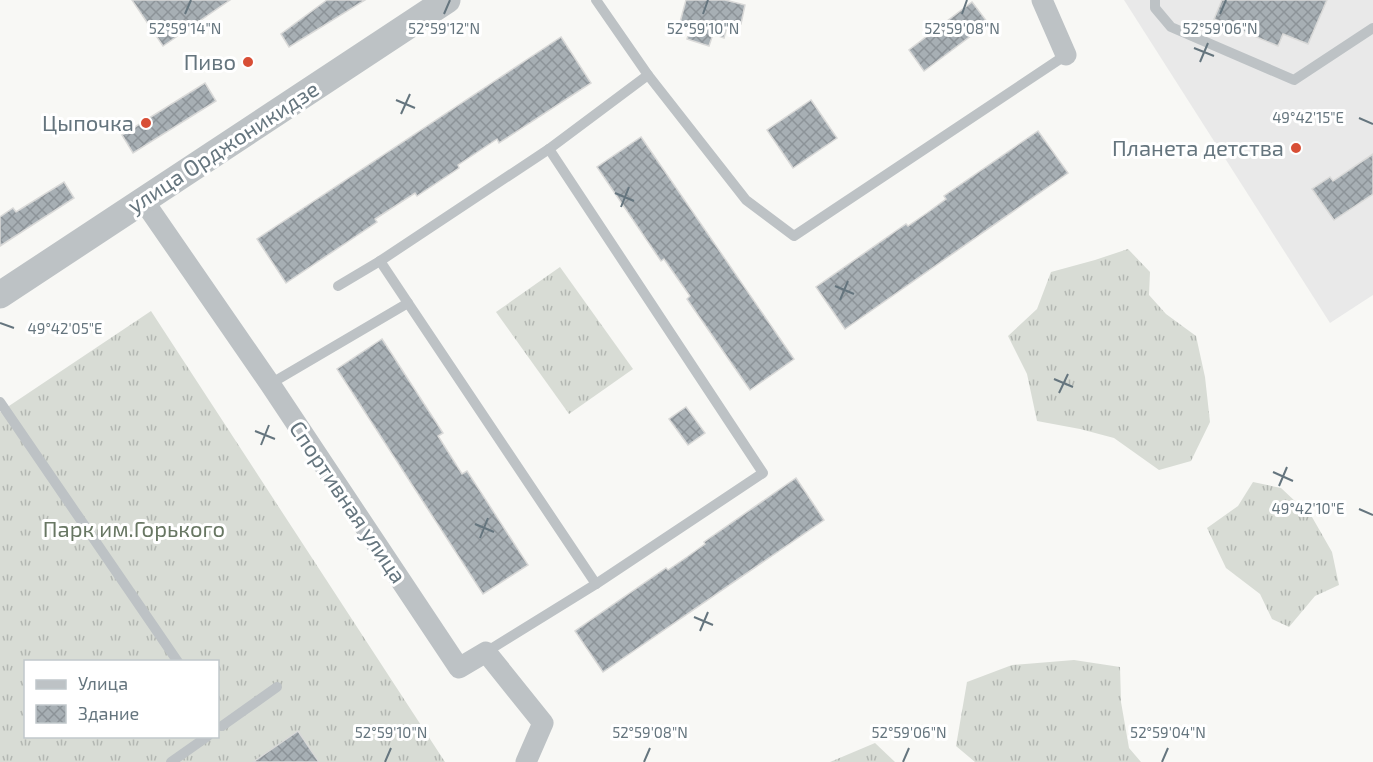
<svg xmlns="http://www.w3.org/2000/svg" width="1373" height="762" viewBox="0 0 1373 762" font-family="'Exo 2',sans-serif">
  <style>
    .built { fill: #e9e9e9 }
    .grass { fill: url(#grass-tufts); fill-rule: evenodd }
    .building { fill: url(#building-cross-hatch); stroke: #d9d9d8; stroke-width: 1.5 }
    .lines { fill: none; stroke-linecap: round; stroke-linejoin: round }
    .service { stroke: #bdc2c5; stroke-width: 10 }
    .minor { stroke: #bdc2c5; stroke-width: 21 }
    .tertiary { stroke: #bdc2c5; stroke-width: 27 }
    .ticks { fill: none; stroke: #65757e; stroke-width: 2 }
    .poi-dot { fill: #d84e35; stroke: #fff; stroke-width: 2 }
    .labels { text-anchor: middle; stroke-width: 6; stroke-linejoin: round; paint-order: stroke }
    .poi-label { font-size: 22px; fill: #65757e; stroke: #fff; text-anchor: end }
    .street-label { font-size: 22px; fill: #65757e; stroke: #fff }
    .park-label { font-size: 22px; fill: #687763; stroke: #fff }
    .ticks-label { font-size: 15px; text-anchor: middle; fill: #65757e; stroke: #fff; stroke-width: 6; stroke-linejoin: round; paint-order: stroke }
  </style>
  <defs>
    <pattern id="grass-tufts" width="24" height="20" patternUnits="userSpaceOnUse" patternTransform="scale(1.5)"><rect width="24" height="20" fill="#d8dcd5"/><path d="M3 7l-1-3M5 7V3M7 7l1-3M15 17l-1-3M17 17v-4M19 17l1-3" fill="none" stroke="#b3b7b2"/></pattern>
    <pattern id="building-cross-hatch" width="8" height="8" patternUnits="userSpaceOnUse" patternTransform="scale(1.5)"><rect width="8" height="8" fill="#a7afb4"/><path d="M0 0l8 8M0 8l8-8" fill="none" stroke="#8c9398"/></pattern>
  </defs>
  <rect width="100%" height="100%" fill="#f8f8f5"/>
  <!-- built -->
  <path class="built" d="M1124 0H1373V295L1330 323Z"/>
  <!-- grass -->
  <g class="grass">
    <path d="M1128 249 1150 272 1149 295 1166 314 1196 336 1205 377 1210 422 1191 461 1159 470 1114 438 1080 429 1037 421 1027 374 1008 336 1037 309 1051 272 1095 260Z"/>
    <path d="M560 267 633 369 569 414 496 312Z"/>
    <path d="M151 311 445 762H0V412ZM26 662H218V736H26Z"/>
    <path d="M1253 482 1281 488 1312 517 1332 552 1339 585 1315 596 1289 627 1272 619 1260 594 1226 568 1207 528 1238 506Z"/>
    <path d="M1074 660 1120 667 1121 702 1129 748 1141 762H975L956 746 967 682 1012 665Z"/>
    <path d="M875 743 895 762H830Z"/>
  </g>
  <!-- building -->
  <g class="building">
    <path d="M132 0H230L163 46Z"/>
    <path d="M327 0H365L289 47 281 34Z"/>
    <path d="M686 0H725L745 5 741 24H739L738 29 727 26 724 38 713 34 709 46 687 39 690 29 679 26Z"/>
    <path d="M1222 0H1327L1308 44 1283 34 1278 46 1214 19Z"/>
    <path d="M972 2 988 23 924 71 909 50Z"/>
    <path d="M561 37 591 83 499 143 497 139 458 165 459 168 417 196 415 193 375 219 377 222 286 283 257 239Z"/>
    <path d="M205 83 216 101 133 153 122 135Z"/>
    <path d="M811 100 837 138 793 168 767 130Z"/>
    <path d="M1038 131 1068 173 845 329 816 287 906 224 908 226 927 213 946 199 944 196Z"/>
    <path d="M641 137 794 359 750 390 687 299 690 296 678 279 664 259 661 261 597 167Z"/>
    <path d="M1373 154V194L1334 220 1312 189 1330 177 1333 181Z"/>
    <path d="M64 182 74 198 0 246V217L13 208 16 212Z"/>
    <path d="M382 339 443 433 438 436 462 474 467 471 528 565 483 594 337 369Z"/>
    <path d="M686 407 705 433 688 445 669 419Z"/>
    <path d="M796 478 824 520 603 672 575 631 666 568 668 570 687 557 705 544 704 542Z"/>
    <path d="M298 731 319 762H253Z"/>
  </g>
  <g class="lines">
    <!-- service -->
    <g class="service">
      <path d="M1155 0V8L1171 27 1294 80 1373 28"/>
      <path d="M648 75 746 200 794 236 1066 55"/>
      <path d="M338 286 380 261"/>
      <path d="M408 303 596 584"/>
      <path d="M270 384 408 303 380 261 549 149 648 75 596 0"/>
      <path d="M0 402 178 662"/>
      <path d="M486 652 596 584 763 473 549 149"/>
      <path d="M222 726 277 687"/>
      <path d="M171 762 208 736"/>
    </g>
    <!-- minor -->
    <g class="minor">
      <path d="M1042 0 1066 55"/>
      <path d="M143 200 270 384 459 668 486 652 543 723 526 762"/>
    </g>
    <!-- tertiary -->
    <path class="tertiary" d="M0 295 447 0"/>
  </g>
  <!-- ticks -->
  <path class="ticks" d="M185 14 191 0M444 14 450 0M703 14 708 0M962 14 967 0M1220 14 1226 0M1194 48 1214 56M1200 62 1208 43M396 100 415 108M401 114 410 94M1359 118 1373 124M615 193 634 201M621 207 629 187M835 286 854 294M840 300 848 281M0 323 14 328M1054 379 1073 387M1059 393 1068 374M255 431 275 439M261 445 269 425M1273 472 1293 481M1279 486 1287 467M1359 509 1373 515M475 524 494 532M480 538 488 518M694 617 713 625M700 631 708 612M385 762 391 748M644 762 650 748M903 762 909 748M1162 762 1168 748"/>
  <!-- markers -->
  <g class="poi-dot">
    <circle cx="248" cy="62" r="6"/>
    <circle cx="146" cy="123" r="6"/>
    <circle cx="1296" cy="148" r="6"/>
  </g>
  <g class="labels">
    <!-- poi labels -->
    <g class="poi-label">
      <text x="236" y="70">Пиво</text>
      <text x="134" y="131">Цыпочка</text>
      <text x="1284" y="156">Планета детства</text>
    </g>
    <!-- street labels -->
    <g class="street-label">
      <text transform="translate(223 147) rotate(-33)" y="8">улица Орджоникидзе</text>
      <text transform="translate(348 502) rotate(56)" y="8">Спортивная улица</text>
    </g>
    <!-- park labels -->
    <g class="park-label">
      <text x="134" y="537">Парк им.Горького</text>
    </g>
  </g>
  <g class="ticks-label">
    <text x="185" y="34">52°59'14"N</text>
    <text x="444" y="34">52°59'12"N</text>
    <text x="703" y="34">52°59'10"N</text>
    <text x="962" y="34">52°59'08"N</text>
    <text x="1220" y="34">52°59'06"N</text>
    <text x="1308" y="123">49°42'15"E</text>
    <text x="65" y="334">49°42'05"E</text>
    <text x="1308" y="514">49°42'10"E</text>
    <text x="391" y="738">52°59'10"N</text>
    <text x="650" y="738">52°59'08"N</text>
    <text x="909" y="738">52°59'06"N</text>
    <text x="1168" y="738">52°59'04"N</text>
  </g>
  <!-- legend -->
  <rect x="24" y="660" width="195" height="78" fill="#ffffff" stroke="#c1c8cb" stroke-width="1.5"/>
  <rect x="36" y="680" width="30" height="9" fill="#bdc2c5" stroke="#c1c8cb" stroke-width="1.5"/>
  <text x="78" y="690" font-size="18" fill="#65757e">Улица</text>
  <rect x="36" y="705" width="30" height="18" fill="url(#building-cross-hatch)" stroke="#c1c8cb" stroke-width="1.5"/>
  <text x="78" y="720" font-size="18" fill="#65757e">Здание</text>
</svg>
